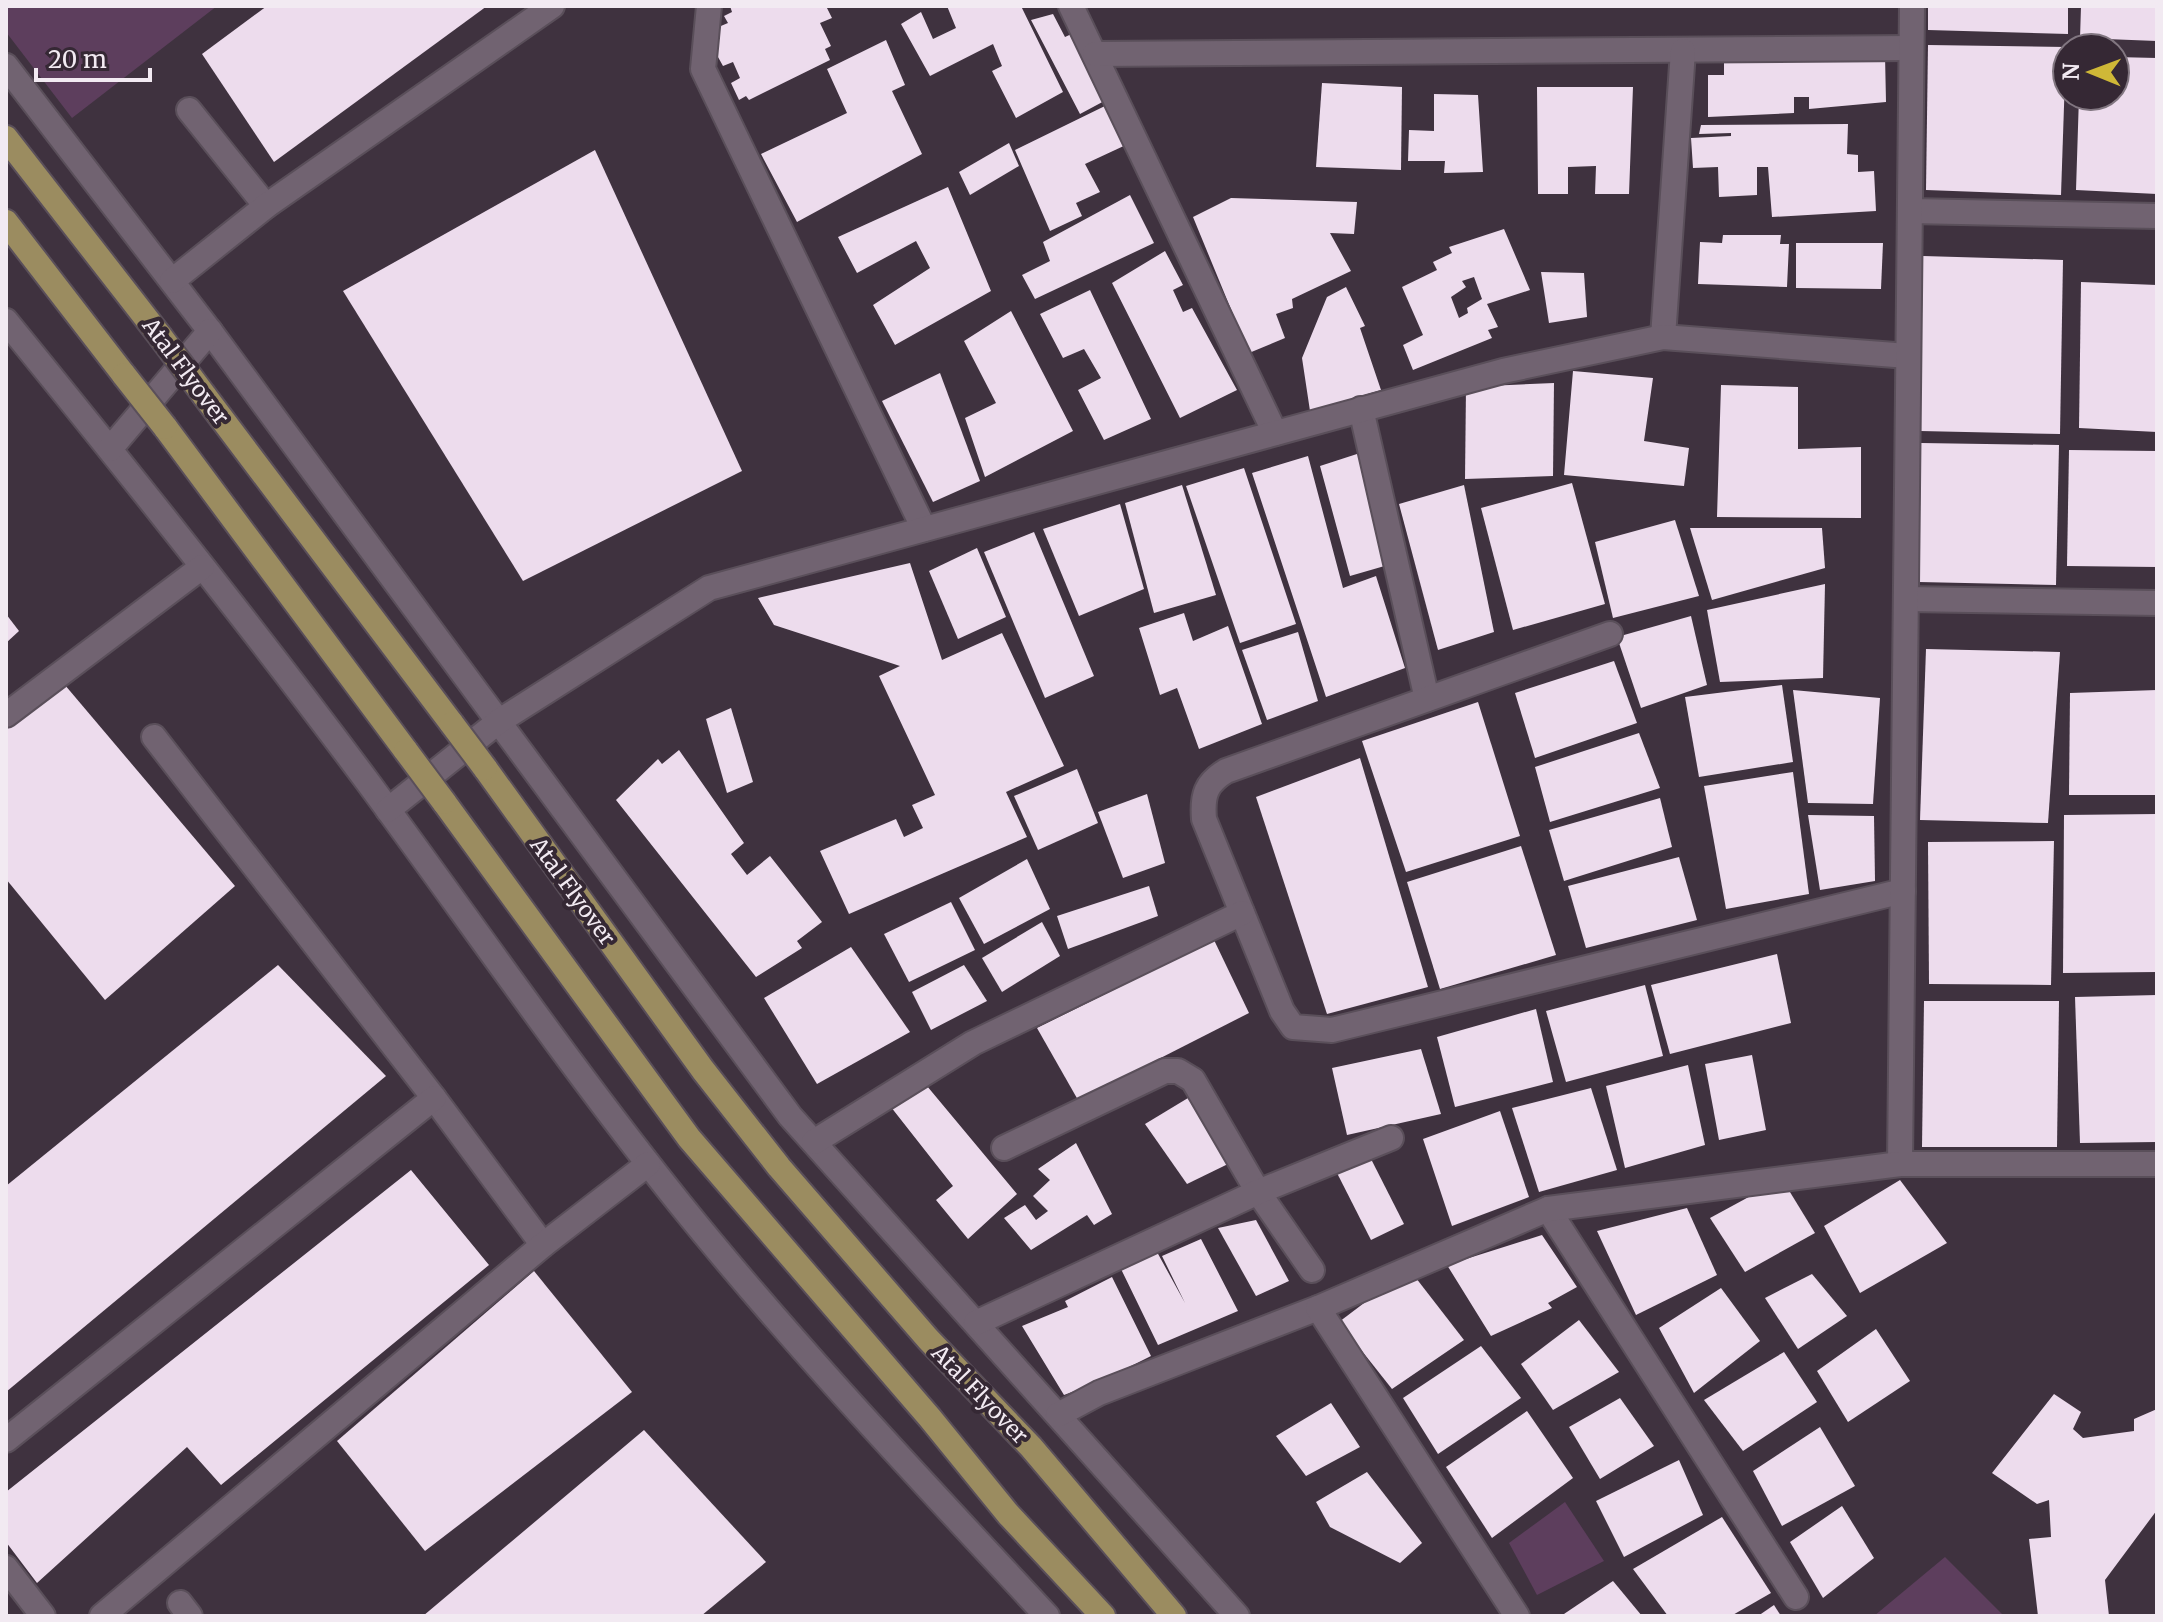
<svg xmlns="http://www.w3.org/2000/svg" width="2163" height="1622" viewBox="0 0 2163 1622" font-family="Merriweather,serif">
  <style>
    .green { fill: #5d3e5d }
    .building { fill: #eddced; fill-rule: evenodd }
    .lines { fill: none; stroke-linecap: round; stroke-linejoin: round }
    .minor-casing { stroke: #5a4f5a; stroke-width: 28 }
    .major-casing { stroke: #5a4f5a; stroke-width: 28 }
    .minor { stroke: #716371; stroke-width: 24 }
    .major { stroke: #9b8c60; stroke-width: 24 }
    .major-bridge-casing { stroke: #5a4f5a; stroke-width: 28; stroke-linecap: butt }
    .major-bridge { stroke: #9b8c60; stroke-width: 24 }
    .labels { text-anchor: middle; stroke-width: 8; stroke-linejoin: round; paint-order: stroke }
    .street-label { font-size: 22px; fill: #f2eaf2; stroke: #352834 }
  </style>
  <rect width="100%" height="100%" fill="#3f323f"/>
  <!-- green -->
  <g class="green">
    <path d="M6 6H217L72 118 6 32Z"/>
    <path d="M1565 1502 1604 1561 1537 1595 1509 1543Z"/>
    <path d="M1945 1557 2004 1616H1874Z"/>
  </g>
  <!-- building -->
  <g class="building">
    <path d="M267 6H487L274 162 202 54Z"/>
    <path d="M730 6H826L832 18 820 23 831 46 825 49 830 60 749 100 746 96 739 100 731 83 740 78 733 62 723 66 713 48 720 38 716 28 728 23 724 16 732 12Z"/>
    <path d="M947 6H1021L1063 92 1016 118 992 71 1002 66 993 44 930 76 901 24 921 12 933 39 956 28Z"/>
    <path d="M1928 6H2068V34L1928 30Z"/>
    <path d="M2081 6H2157V41L2080 38Z"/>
    <path d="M1053 14 1065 37 1078 31 1108 99 1080 114 1031 20Z"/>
    <path d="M886 40 905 85 892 91 922 154 797 222 761 154 847 113 827 69Z"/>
    <path d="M1928 45 2066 47 2061 195 1926 190Z"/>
    <path d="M1885 55 1886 102 1809 109V97H1794V113L1708 117V75H1724V62Z"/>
    <path d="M2115 57 2157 58V194L2076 190 2079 96H2115Z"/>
    <path d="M1322 83 1402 87 1401 170 1316 167Z"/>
    <path d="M1537 87H1633L1629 194H1595L1596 166 1568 167V194H1538Z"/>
    <path d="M1434 94 1478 95 1483 172 1444 173 1445 161H1408L1409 130 1434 131Z"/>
    <path d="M1109 104 1128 144 1085 164 1100 192 1076 203 1082 216 1050 231 1015 150Z"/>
    <path d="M1848 124 1847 154 1858 155V172L1874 171 1876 211 1772 217 1768 167H1757V195L1719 197 1718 167 1693 168 1691 138 1731 136V133L1699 134 1701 125Z"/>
    <path d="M1009 143 1019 166 970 195 959 172Z"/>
    <path d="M595 150 742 471 523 581 343 291Z"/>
    <path d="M948 187 991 291 895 345 873 305 930 268 916 241 857 273 838 237Z"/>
    <path d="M1130 195 1154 243 1035 299 1022 275 1050 261 1043 242Z"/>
    <path d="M1231 198 1357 202 1354 234 1330 233 1351 271 1292 299 1293 308 1276 314 1285 338 1249 353 1193 217Z"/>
    <path d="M1504 229 1530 290 1487 304 1498 327 1488 330 1492 338 1413 370 1403 345 1423 335 1402 287 1437 270 1433 262 1452 253 1449 247ZM1474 277 1482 299 1467 308 1468 313 1459 318 1451 297 1466 287 1462 281Z"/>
    <path d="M1723 235H1781L1780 244H1789L1787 287 1698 284 1700 242 1722 243Z"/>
    <path d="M1796 243H1883L1881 289 1796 288Z"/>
    <path d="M1165 251 1183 285 1173 290 1183 312 1192 308 1237 390 1180 418 1112 283Z"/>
    <path d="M1923 256 2063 260 2060 434 1920 431Z"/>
    <path d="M1541 272 1584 273 1587 317 1549 323Z"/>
    <path d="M2081 282 2157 285V432L2079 428Z"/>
    <path d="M1346 287 1365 326 1360 328 1381 390 1310 411 1302 358 1327 297Z"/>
    <path d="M1090 290 1151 419 1104 440 1078 390 1101 378 1084 349 1063 358 1040 314Z"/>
    <path d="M1011 311 1073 431 985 477 965 418 996 403 964 341Z"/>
    <path d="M1573 371 1653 378 1644 441 1689 448 1684 486 1564 475Z"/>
    <path d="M940 373 980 481 933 502 882 401Z"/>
    <path d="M1554 383 1553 476 1465 479 1466 387Z"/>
    <path d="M1721 385 1798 387V449L1861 447V518L1717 517Z"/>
    <path d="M1921 443 2059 445 2056 585 1919 582Z"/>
    <path d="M2069 450 2157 451V567L2067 566Z"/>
    <path d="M1360 453 1388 565 1350 576 1320 466Z"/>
    <path d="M1308 456 1343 588 1376 576 1405 668 1326 697 1252 473Z"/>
    <path d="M1244 468 1296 624 1240 643 1186 486Z"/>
    <path d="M1572 483 1605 604 1513 630 1481 508Z"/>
    <path d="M1182 485 1216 595 1154 613 1125 503Z"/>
    <path d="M1464 485 1494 632 1438 650 1399 504Z"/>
    <path d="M1120 504 1144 589 1079 616 1043 529Z"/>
    <path d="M1675 520 1699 596 1613 618 1595 542Z"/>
    <path d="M1690 528H1822L1825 568 1712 600Z"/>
    <path d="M1034 532 1094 676 1045 698 984 552Z"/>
    <path d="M977 548 1006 617 958 639 929 571Z"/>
    <path d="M910 563 942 660 1002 633 1064 766 1006 792 1027 837 849 914 820 851 896 819 904 837 923 828 912 805 935 795 879 676 900 666 774 625 758 598Z"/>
    <path d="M1825 584 1823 678 1720 682 1707 610Z"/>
    <path d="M1184 613 1193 641 1228 626 1262 724 1199 749 1177 688 1160 695 1139 628Z"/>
    <path d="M6 614 19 631 6 643Z"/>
    <path d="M1691 616 1707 685 1641 708 1617 637Z"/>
    <path d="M1298 632 1318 701 1267 720 1242 650Z"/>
    <path d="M1926 649 2060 652 2048 823 1920 820Z"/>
    <path d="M1614 661 1637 723 1535 758 1515 693Z"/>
    <path d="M59 678 235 886 105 1000 6 879V723Z"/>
    <path d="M1782 685 1793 762 1699 777 1685 697Z"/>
    <path d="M1793 690 1880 698 1873 804 1808 803Z"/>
    <path d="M2157 690V795H2069L2070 693Z"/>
    <path d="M1478 702 1520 836 1406 872 1362 741Z"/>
    <path d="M731 708 753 782 727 793 706 719Z"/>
    <path d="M1639 733 1660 788 1550 822 1535 767Z"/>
    <path d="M679 750 744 843 731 854 747 875 770 856 822 922 797 941 802 948 756 977 616 800 658 759 662 764Z"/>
    <path d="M1360 758 1428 987 1327 1014 1256 797Z"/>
    <path d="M1077 769 1098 823 1038 850 1014 796Z"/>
    <path d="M1793 772 1809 894 1726 909 1704 786Z"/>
    <path d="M1147 794 1165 863 1123 878 1098 812Z"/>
    <path d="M1660 798 1672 847 1564 881 1549 830Z"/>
    <path d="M2157 814V972L2063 973 2064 815Z"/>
    <path d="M1808 815 1874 816 1875 881 1820 890Z"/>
    <path d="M2054 841 2051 985 1929 984 1928 842Z"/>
    <path d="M1521 846 1556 955 1440 989 1407 882Z"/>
    <path d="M1679 857 1697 920 1586 948 1568 886Z"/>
    <path d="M1027 859 1050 909 984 944 959 898Z"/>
    <path d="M1149 886 1158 916 1068 949 1057 916Z"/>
    <path d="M951 902 975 950 909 982 884 934Z"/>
    <path d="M1042 922 1060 956 1002 992 982 958Z"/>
    <path d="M1214 940 1249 1013 1078 1100 1037 1028Z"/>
    <path d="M851 947 910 1032 817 1084 764 998Z"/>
    <path d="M1777 954 1791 1023 1670 1054 1651 985Z"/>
    <path d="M278 965 386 1076 6 1392V1186Z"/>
    <path d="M964 965 987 1001 931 1030 912 992Z"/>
    <path d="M1645 985 1663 1056 1566 1082 1546 1011Z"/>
    <path d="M2157 995V1142L2080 1143 2075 997Z"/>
    <path d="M1924 1001H2059L2057 1147H1922Z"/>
    <path d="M1536 1009 1553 1082 1455 1107 1437 1037Z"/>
    <path d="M1421 1049 1441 1114 1347 1135 1332 1068Z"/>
    <path d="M1752 1055 1766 1130 1719 1140 1705 1064Z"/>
    <path d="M1688 1065 1705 1145 1625 1168 1606 1086Z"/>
    <path d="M922 1080 1017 1194 968 1239 936 1200 953 1186 887 1102Z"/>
    <path d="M1591 1088 1617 1170 1539 1192 1512 1108Z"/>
    <path d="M1188 1098 1228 1164 1187 1184 1145 1124Z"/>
    <path d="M1500 1111 1529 1197 1452 1226 1423 1139Z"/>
    <path d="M1076 1143 1112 1214 1094 1225 1087 1215 1031 1250 1004 1218 1025 1205 1036 1220 1048 1211 1033 1196 1050 1180 1038 1169Z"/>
    <path d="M1370 1157 1404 1224 1371 1240 1337 1173Z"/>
    <path d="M411 1170 489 1265 221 1485 187 1447 37 1583 6 1542V1492Z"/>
    <path d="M1782 1179 1815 1233 1745 1272 1710 1218Z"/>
    <path d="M1900 1180 1947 1243 1860 1293 1824 1226Z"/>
    <path d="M1687 1208 1717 1275 1636 1315 1597 1231Z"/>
    <path d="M1256 1220 1289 1281 1256 1296 1218 1228Z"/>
    <path d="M1542 1235 1577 1287 1548 1303 1552 1308 1491 1336 1447 1265Z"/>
    <path d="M1201 1239 1238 1311 1158 1345 1121 1269 1157 1252 1185 1303 1162 1256Z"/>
    <path d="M1409 1269 1464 1340 1392 1389 1339 1322Z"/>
    <path d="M534 1271 632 1392 425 1551 337 1441Z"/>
    <path d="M1812 1274 1847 1316 1798 1349 1765 1298Z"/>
    <path d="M1112 1277 1151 1356 1129 1367 1130 1370 1064 1395 1022 1326 1068 1307 1065 1301Z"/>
    <path d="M1721 1288 1760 1341 1694 1393 1659 1328Z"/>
    <path d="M1579 1320 1619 1372 1553 1410 1521 1364Z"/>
    <path d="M1876 1329 1910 1381 1848 1422 1817 1371Z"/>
    <path d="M1481 1346 1521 1398 1438 1454 1403 1398Z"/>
    <path d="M1784 1352 1817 1402 1743 1451 1704 1400Z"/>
    <path d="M2054 1394 2081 1412 2073 1429 2083 1438 2134 1431V1419L2157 1409V1510L2105 1580 2109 1616H2038L2029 1539 2051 1537 2049 1500 2037 1504 1992 1473Z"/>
    <path d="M1620 1398 1654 1446 1600 1479 1569 1427Z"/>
    <path d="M1331 1403 1360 1447 1306 1476 1276 1436Z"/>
    <path d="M1527 1411 1573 1478 1492 1538 1446 1467Z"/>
    <path d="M1820 1427 1855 1486 1782 1526 1753 1471Z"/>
    <path d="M644 1430 766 1562 701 1616H423Z"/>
    <path d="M1679 1460 1703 1515 1624 1557 1596 1501Z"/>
    <path d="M1367 1472 1422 1543 1400 1563 1330 1527 1316 1502Z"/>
    <path d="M1842 1506 1874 1558 1823 1598 1790 1542Z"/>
    <path d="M1722 1517 1771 1593 1731 1616H1668L1633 1569Z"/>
    <path d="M1613 1581 1642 1616H1561Z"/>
    <path d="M1774 1605 1781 1616H1758Z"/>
  </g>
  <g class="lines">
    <!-- minor casing -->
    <g class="minor-casing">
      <g id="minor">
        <path d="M709 6 703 69 924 529"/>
        <path d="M1071 6 1275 433"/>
        <path d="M1095 54 1911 48"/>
        <path d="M6 66 210 331 790 1116 1237 1616"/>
        <path d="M189 110 266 206"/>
        <path d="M1910 211 2157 216"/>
        <path d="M172 281 266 206 552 6"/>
        <path d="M6 321C129 472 251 625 367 781 471 922 570 1067 680 1204 795 1347 922 1481 1047 1616"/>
        <path d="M1663 337 1683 51"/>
        <path d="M1361 409 1427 699"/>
        <path d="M110 449 210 331"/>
        <path d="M1906 599 2157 603"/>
        <path d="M1610 634 1226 771C1206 783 1202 795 1204 819L1282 1011 1293 1027 1332 1030 1903 891"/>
        <path d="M6 715 202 567"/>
        <path d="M154 737 434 1098 543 1245"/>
        <path d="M388 810 498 722 709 588 1503 371 1663 337 1908 356"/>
        <path d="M814 1142 973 1043 1242 913"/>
        <path d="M1004 1148 1165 1071H1178L1193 1080 1258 1192 1312 1270"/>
        <path d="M1900 1164 1912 6"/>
        <path d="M1548 1209 1796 1597"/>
        <path d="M976 1323 1258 1192 1391 1138"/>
        <path d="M1058 1415 1099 1393 1318 1308"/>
        <path d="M6 1440 434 1098"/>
        <path d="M6 1568 43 1616"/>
        <path d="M180 1603 190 1616"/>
        <path d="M102 1616 543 1245 648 1164"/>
        <path d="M1517 1616 1318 1308 1548 1209 1900 1164H2157"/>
      </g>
    </g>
    <!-- major casing -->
    <g class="major-casing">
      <g id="major">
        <path d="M6 138 160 336"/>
        <path d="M6 222 124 375"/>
        <path d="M204 395 452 724"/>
        <path d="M165 427 406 751"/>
        <path d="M485 768 703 1070 779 1167 928 1339 1031 1447 1174 1616"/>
        <path d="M444 802 689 1138 930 1418 1008 1514 1103 1616"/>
      </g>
    </g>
    <!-- minor -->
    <use href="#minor" class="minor"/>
    <!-- major -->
    <use href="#major" class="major"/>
    <!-- major-bridge casing -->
    <g class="major-bridge-casing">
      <g id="major-bridge">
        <path d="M160 336 204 395"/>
        <path d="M124 375 165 427"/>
        <path d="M452 724 485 768"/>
        <path d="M406 751 444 802"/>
      </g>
    </g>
    <!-- major-bridge -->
    <use href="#major-bridge" class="major-bridge"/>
  </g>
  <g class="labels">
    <!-- street labels -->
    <g class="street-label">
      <text transform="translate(186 371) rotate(53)" y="8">Atal Flyover</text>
      <text transform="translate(573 891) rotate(54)" y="8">Atal Flyover</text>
      <text transform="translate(980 1394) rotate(46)" y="8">Atal Flyover</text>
    </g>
  </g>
  <!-- border -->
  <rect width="2163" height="1622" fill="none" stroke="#f2eaf2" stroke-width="16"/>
  <!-- north arrow -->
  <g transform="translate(2091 72) rotate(271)"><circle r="38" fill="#352834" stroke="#817680" stroke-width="2"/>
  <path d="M0-6L14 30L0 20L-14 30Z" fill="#cfb837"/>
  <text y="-12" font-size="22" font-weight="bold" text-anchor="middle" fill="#f2eaf2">N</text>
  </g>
  <!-- scale -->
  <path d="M36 68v12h114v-12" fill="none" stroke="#f2eaf2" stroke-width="4"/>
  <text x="48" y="68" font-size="24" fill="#f2eaf2" stroke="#352834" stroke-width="6" paint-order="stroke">20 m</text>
</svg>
